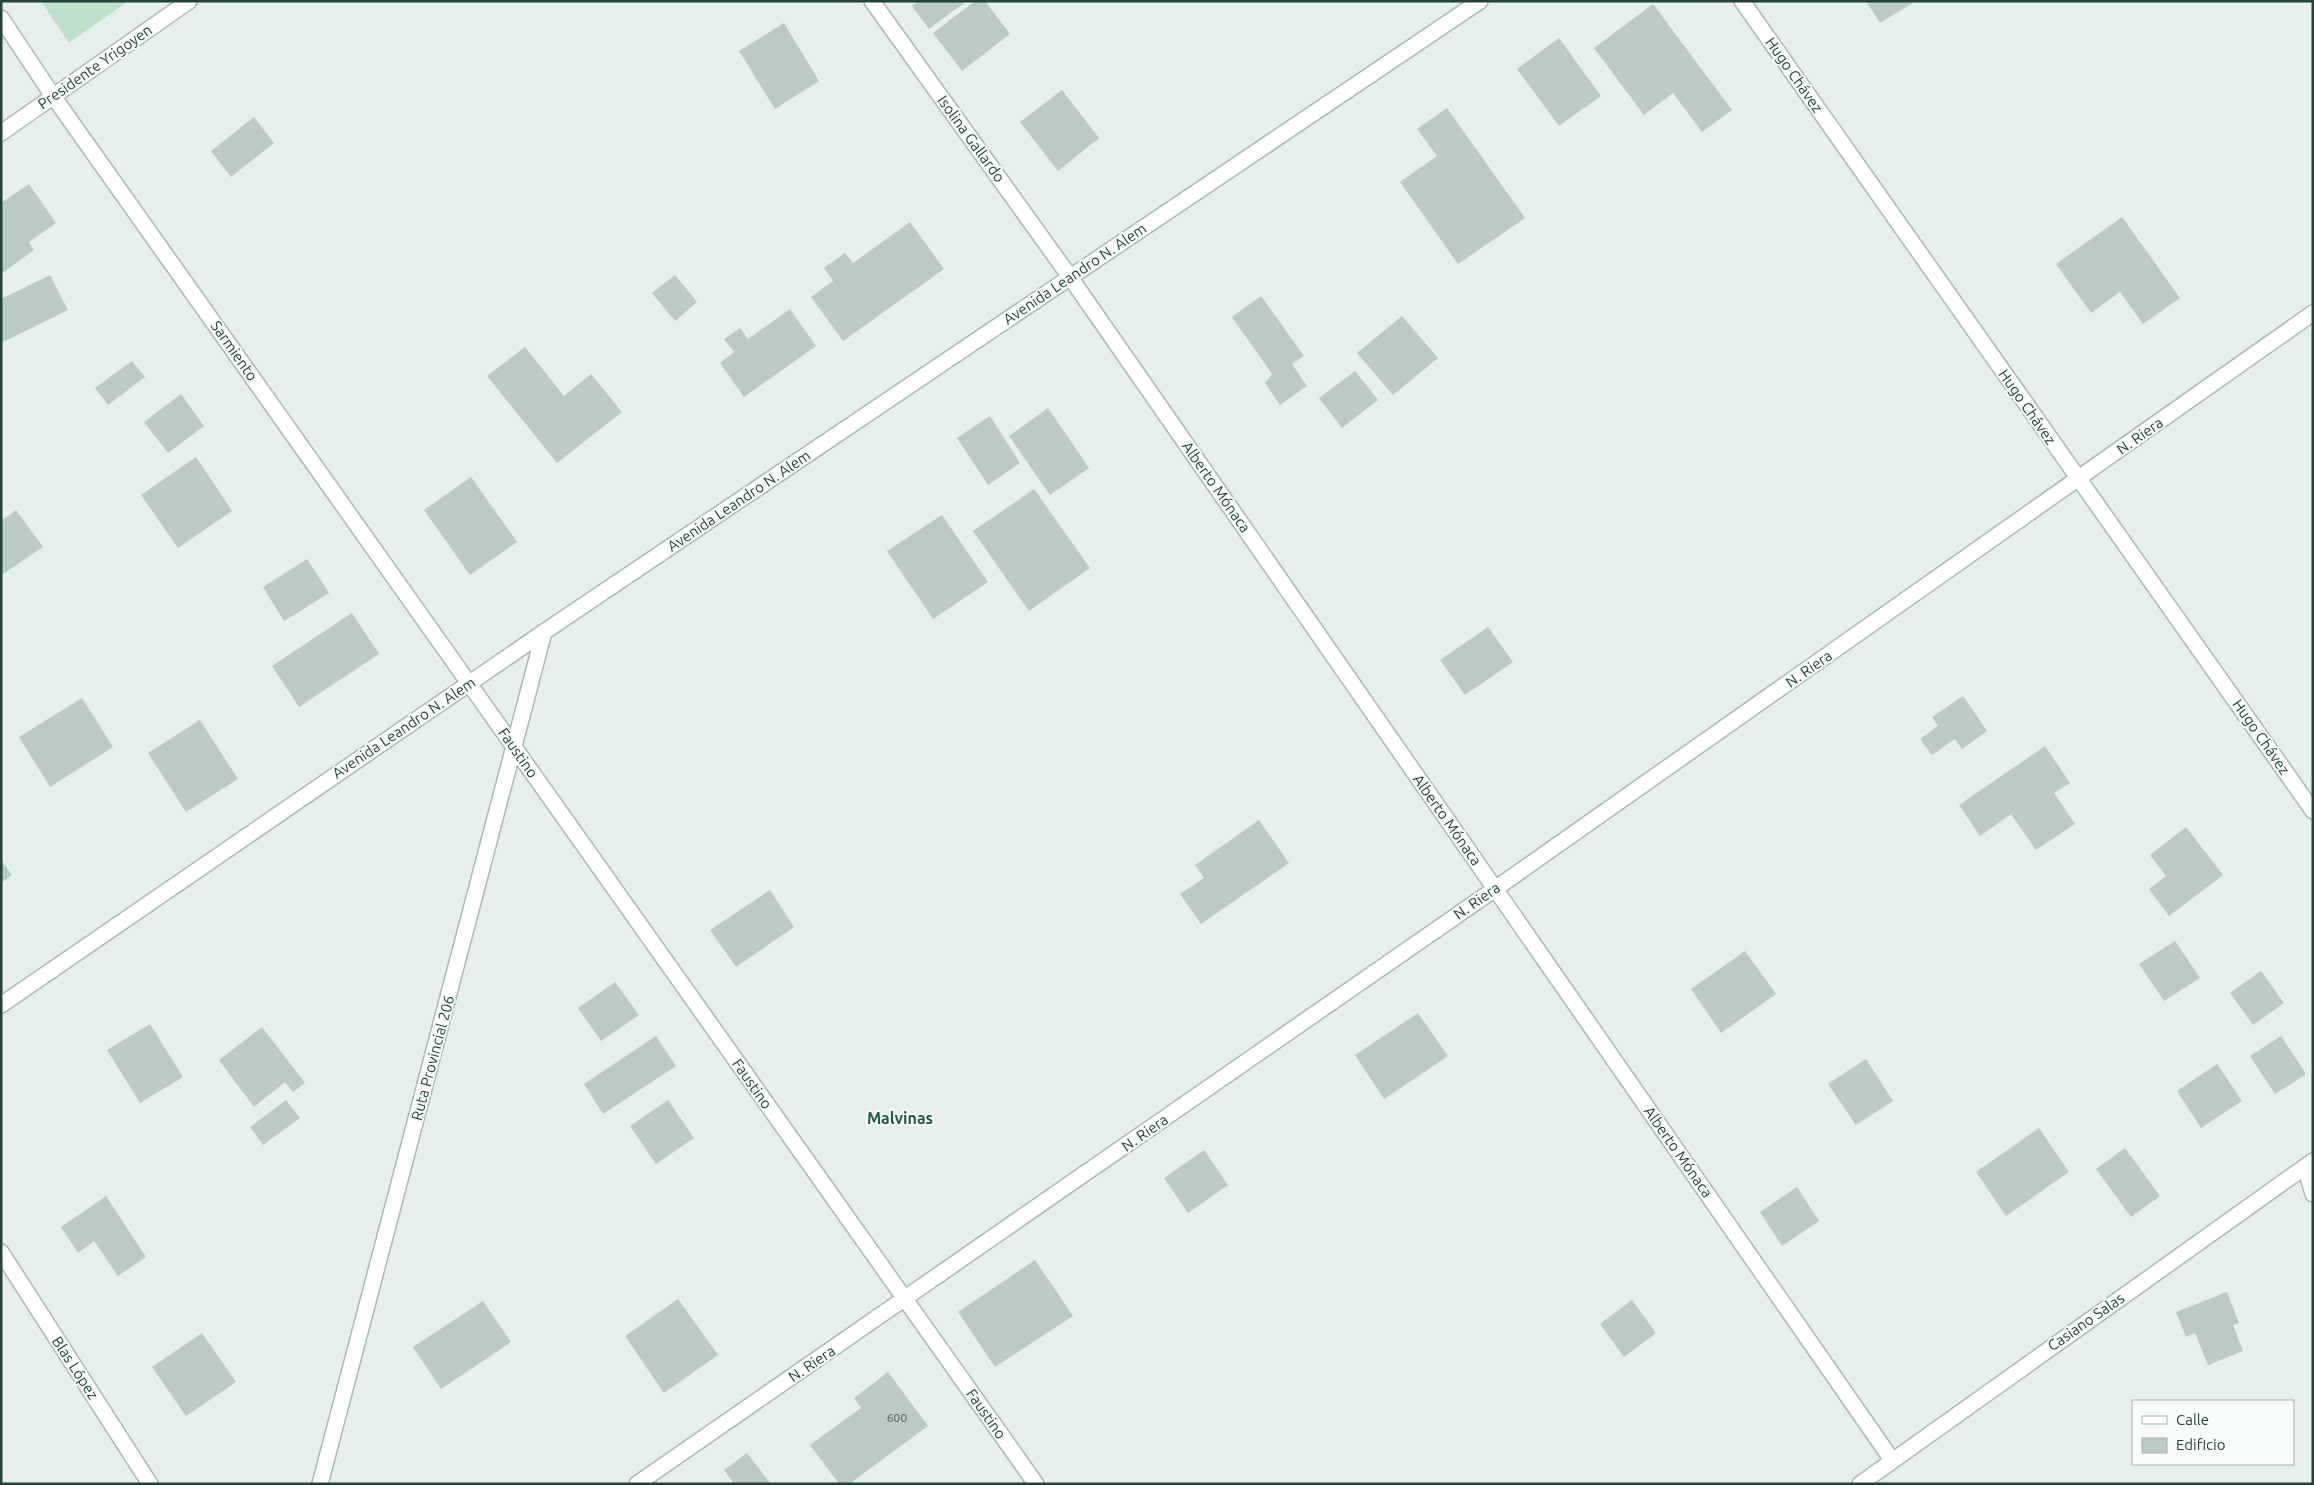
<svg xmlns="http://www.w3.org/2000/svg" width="2314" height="1485" viewBox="0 0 2314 1485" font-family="Ubuntu,sans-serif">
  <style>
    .green { fill: #bfe0c8 }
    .building { fill: #bbcac4 }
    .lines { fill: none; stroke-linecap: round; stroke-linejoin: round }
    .street-casing { stroke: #a8b8b2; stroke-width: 18 }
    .secondary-casing { stroke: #a4bbb3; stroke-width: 18 }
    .street { stroke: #fff; stroke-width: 15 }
    .secondary { stroke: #fff; stroke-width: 15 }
    .labels { text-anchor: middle; stroke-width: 4; stroke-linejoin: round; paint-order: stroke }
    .number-label { font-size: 12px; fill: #4a645c }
    .street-label { font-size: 15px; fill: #24423a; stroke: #f7fbf9 }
    .neighbourhood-label { font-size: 16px; font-weight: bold; fill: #1f5548; stroke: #f7fbf9 }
  </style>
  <rect width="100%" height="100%" fill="#e6efeb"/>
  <!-- green -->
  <path class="green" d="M41 1H128L69 43Z"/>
  <!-- building -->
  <g class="building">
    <path d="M919 1H967L929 29 912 6Z"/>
    <path d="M975 1H985L1010 34 962 71 933 33Z"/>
    <path d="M1866 1H1916L1880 23Z"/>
    <path d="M1653 4 1732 110 1702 132 1673 93 1644 115 1594 48Z"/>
    <path d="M784 23 819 81 775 109 739 51Z"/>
    <path d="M1559 38 1601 96 1559 126 1517 69Z"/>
    <path d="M1062 90 1099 138 1058 171 1020 122Z"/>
    <path d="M1447 108 1525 218 1458 264 1400 182 1437 156 1417 129Z"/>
    <path d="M254 117 274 143 231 177 211 151Z"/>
    <path d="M29 184 56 223 29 242 34 250 1 274V203Z"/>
    <path d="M2122 217 2180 298 2143 324 2120 292 2091 313 2056 264Z"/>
    <path d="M910 222 944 269 843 341 811 297 833 281 824 268 845 253 853 263Z"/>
    <path d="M50 275 68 310 1 343V299Z"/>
    <path d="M675 275 697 302 675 321 652 293Z"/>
    <path d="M1261 296 1304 356 1292 364 1307 386 1280 405 1265 383 1272 374 1232 317Z"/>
    <path d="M790 309 816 346 744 397 720 363 734 352 724 339 740 328 748 339Z"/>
    <path d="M1402 316 1438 358 1393 395 1357 353Z"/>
    <path d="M525 347 564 396 591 374 622 412 557 463 487 376Z"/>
    <path d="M132 361 145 377 108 405 95 388Z"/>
    <path d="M1355 371 1378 400 1342 428 1319 398Z"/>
    <path d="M181 394 204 426 168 453 144 422Z"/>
    <path d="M1048 408 1089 468 1050 495 1009 436Z"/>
    <path d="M990 416 1020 463 988 485 957 438Z"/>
    <path d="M196 457 232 511 178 548 141 495Z"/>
    <path d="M471 477 517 542 470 575 424 510Z"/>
    <path d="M1034 489 1090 568 1029 611 973 531Z"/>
    <path d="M16 510 43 547 3 574 1 571V521Z"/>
    <path d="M942 515 988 582 933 619 887 551Z"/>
    <path d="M307 559 329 593 284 621 263 587Z"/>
    <path d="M352 613 379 654 299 707 272 666Z"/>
    <path d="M1488 627 1513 662 1465 695 1440 660Z"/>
    <path d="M1963 696 1987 731 1962 749 1955 739 1932 755 1920 739 1938 726 1932 717Z"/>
    <path d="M82 698 113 747 50 787 19 737Z"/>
    <path d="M200 720 238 779 186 812 148 753Z"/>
    <path d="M2045 746 2070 783 2054 793 2075 824 2036 850 2011 814 1980 836 1959 805Z"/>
    <path d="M1259 820 1289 863 1201 924 1180 894 1204 878 1195 865Z"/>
    <path d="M2186 827 2223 875 2169 916 2149 889 2166 876 2150 855Z"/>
    <path d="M1 860 12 875 1 883Z"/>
    <path d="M770 890 794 927 736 967 710 930Z"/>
    <path d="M2175 941 2200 978 2164 1001 2139 964Z"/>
    <path d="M1745 951 1776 994 1721 1033 1691 989Z"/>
    <path d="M2261 971 2284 1003 2253 1025 2230 993Z"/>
    <path d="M615 982 639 1015 601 1041 578 1008Z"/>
    <path d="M1418 1013 1448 1056 1384 1099 1355 1055Z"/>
    <path d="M150 1024 183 1077 140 1103 107 1050Z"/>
    <path d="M262 1027 305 1083 293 1092 285 1082 254 1107 219 1060Z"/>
    <path d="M656 1036 676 1066 603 1114 584 1084Z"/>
    <path d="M2281 1036 2306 1074 2275 1094 2250 1056Z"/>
    <path d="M1866 1059 1893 1101 1856 1125 1828 1084Z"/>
    <path d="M2217 1064 2242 1101 2201 1128 2177 1091Z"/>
    <path d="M286 1100 300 1118 263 1145 250 1127Z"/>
    <path d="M668 1100 694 1138 656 1164 630 1126Z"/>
    <path d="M2039 1128 2069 1172 2006 1216 1976 1172Z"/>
    <path d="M2125 1148 2160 1196 2131 1217 2096 1169Z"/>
    <path d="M1204 1150 1228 1185 1188 1213 1164 1178Z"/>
    <path d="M1797 1187 1819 1221 1782 1246 1760 1212Z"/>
    <path d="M106 1196 146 1257 118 1276 94 1241 78 1253 61 1227Z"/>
    <path d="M1035 1260 1073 1316 995 1367 958 1312Z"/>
    <path d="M2227 1292 2239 1323 2233 1325 2243 1351 2208 1365 2195 1333 2186 1337 2176 1312Z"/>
    <path d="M678 1299 718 1355 664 1393 625 1336Z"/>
    <path d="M1632 1300 1656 1333 1624 1357 1600 1324Z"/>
    <path d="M483 1301 511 1342 441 1389 413 1347Z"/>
    <path d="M202 1333 236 1382 186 1416 152 1367Z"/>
    <path d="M888 1372 928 1426 849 1484H839L810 1445 861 1408 854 1398Z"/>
    <path d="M747 1453 771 1484H734L724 1470Z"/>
  </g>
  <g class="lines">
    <!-- street casing -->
    <g class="street-casing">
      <g id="street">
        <path d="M872 1 1070 277 1892 1460"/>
        <path d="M1742 1 2313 811"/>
        <path d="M1 18 53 96 1036 1484"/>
        <path d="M1 133 189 1"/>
        <path d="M1 1005 544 632"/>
        <path d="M2305 1167 2313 1194"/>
        <path d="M1 1252 150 1484"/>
        <path d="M637 1484 1495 889 2313 313"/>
        <path d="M1860 1484 2313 1161"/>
      </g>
    </g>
    <!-- secondary casing -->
    <g class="secondary-casing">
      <path id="secondary" d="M320 1484 544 632 1480 1"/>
    </g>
    <!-- street -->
    <use href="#street" class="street"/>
    <!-- secondary -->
    <use href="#secondary" class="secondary"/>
  </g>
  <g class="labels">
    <!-- number labels -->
    <g class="number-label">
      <text x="897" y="1422">600</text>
    </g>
    <!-- street labels -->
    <g class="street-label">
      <text transform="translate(95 67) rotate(-35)" y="5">Presidente Yrigoyen</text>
      <text transform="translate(1794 75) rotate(55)" y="5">Hugo Chávez</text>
      <text transform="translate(971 139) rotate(54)" y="5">Isolina Gallardo</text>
      <text transform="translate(1075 274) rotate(-34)" y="5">Avenida Leandro N. Alem</text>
      <text transform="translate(234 351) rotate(55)" y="5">Sarmiento</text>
      <text transform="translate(2027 407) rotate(55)" y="5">Hugo Chávez</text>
      <text transform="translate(2140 436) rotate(-35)" y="5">N. Riera</text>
      <text transform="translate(1216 487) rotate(55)" y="5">Alberto Mónaca</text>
      <text transform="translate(739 501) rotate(-34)" y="5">Avenida Leandro N. Alem</text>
      <text transform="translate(1809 669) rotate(-35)" y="5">N. Riera</text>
      <text transform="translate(404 728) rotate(-34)" y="5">Avenida Leandro N. Alem</text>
      <text transform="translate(2261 737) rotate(55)" y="5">Hugo Chávez</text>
      <text transform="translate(518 753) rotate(55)" y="5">Faustino</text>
      <text transform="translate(1447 820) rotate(55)" y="5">Alberto Mónaca</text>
      <text transform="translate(1477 901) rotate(-35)" y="5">N. Riera</text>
      <text transform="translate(433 1058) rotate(-75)" y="5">Ruta Provincial 206</text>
      <text transform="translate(752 1084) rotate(55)" y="5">Faustino</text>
      <text transform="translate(1145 1133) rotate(-35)" y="5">N. Riera</text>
      <text transform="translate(1678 1152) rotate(55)" y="5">Alberto Mónaca</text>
      <text transform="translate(2086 1322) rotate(-35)" y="5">Casiano Salas</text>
      <text transform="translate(812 1364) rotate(-34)" y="5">N. Riera</text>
      <text transform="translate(75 1368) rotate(57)" y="5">Blas López</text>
      <text transform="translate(986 1414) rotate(55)" y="5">Faustino</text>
    </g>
    <!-- neighbourhood labels -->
    <g class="neighbourhood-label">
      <text x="900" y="1124">Malvinas</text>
    </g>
  </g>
  <!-- border -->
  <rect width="2314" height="1485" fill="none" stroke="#24423a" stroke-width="5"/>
  <!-- legend -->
  <rect x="2132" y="1400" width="162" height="65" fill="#f7fbf9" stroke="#a3b1ad"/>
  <rect x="2142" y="1416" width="25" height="8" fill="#ffffff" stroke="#a3b1ad"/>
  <text x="2176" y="1425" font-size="15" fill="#24423a">Calle</text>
  <rect x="2142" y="1438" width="25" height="15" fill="#bbcac4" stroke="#a3b1ad"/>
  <text x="2176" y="1450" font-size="15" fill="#24423a">Edificio</text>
</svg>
